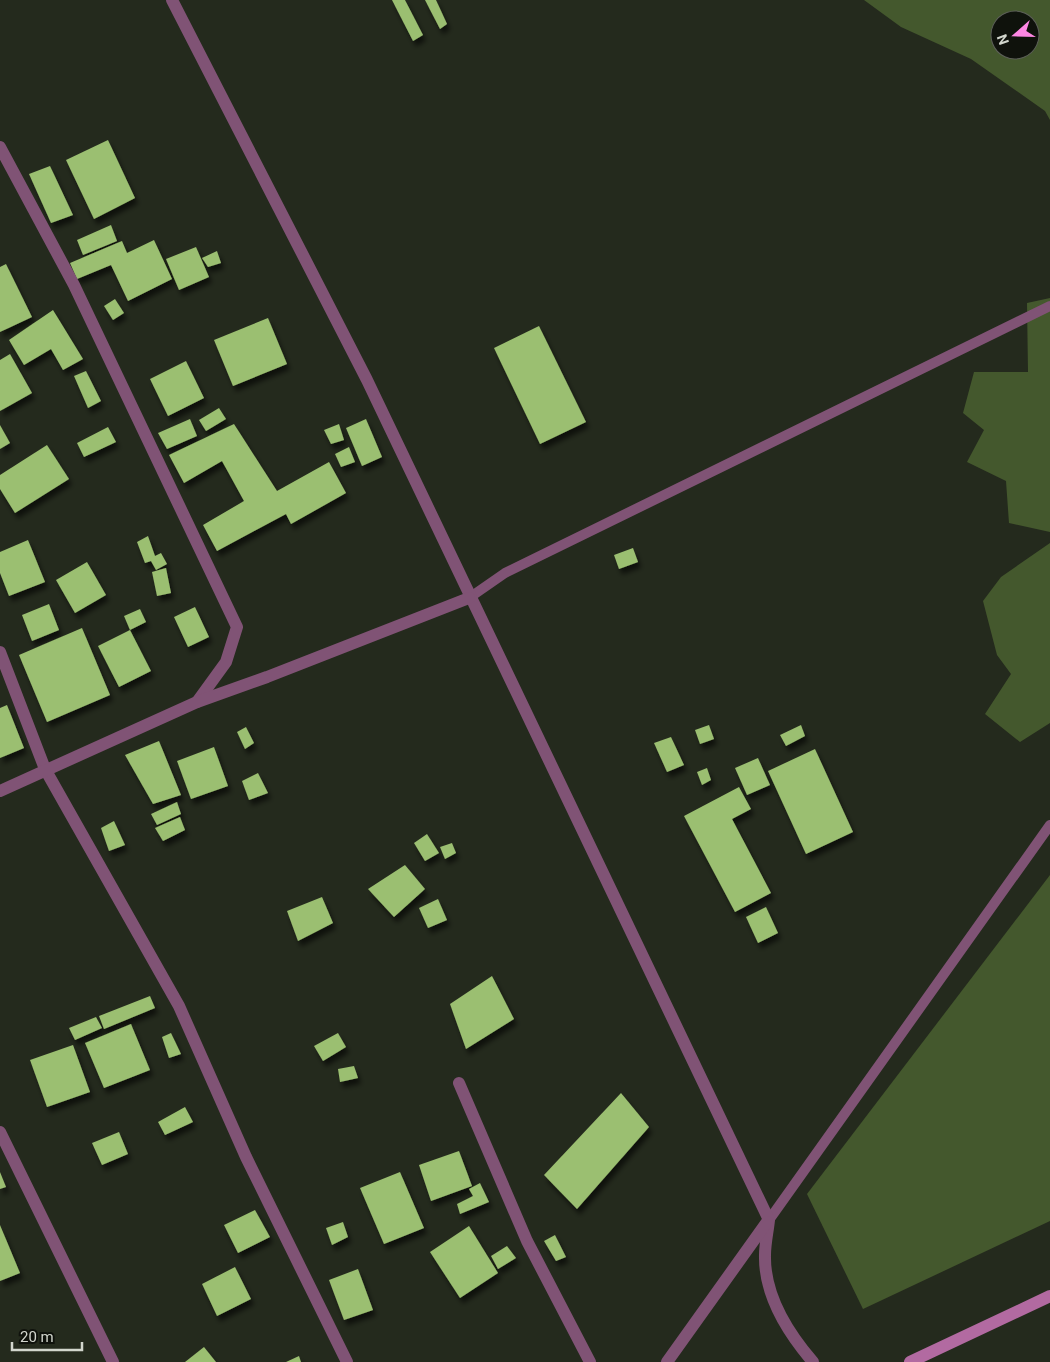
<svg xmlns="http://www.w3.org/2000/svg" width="1050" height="1362" viewBox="0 0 1050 1362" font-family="Roboto,sans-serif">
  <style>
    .green { fill: #44582d; fill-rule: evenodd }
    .building { fill: #9bbf71; filter: url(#shadow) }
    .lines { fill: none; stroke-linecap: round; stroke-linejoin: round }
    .service { stroke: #805375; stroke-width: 10 }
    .minor { stroke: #805375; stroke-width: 12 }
    .secondary { stroke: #b26aa1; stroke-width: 12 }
  </style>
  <defs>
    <filter id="shadow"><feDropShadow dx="3" dy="5.5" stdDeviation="2.5" flood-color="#0009"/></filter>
  </defs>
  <rect width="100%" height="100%" fill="#242a1d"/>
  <!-- green -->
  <g class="green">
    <path d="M864 0H1050V120L1045 111 971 59 901 27ZM1000 20H1030V50H1000Z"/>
    <path d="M1050 298V532L1009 523 1006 481 967 462 984 430 963 413 974 372H1028L1027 303Z"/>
    <path d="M1050 543V723L1020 742 985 714 1011 674 997 655 983 601 1001 577Z"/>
    <path d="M1050 875V1221L863 1309 807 1194Z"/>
  </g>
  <!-- building -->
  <g class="building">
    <path d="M392 0H405L423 35 413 41Z"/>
    <path d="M425 0H436L447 24 440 29Z"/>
    <path d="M108 140 135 198 94 219 66 160Z"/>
    <path d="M50 166 73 215 51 223 29 174Z"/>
    <path d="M111 225 117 241 83 255 77 240Z"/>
    <path d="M154 240 172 279 128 301 111 265 77 279 70 263 122 241 127 253Z"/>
    <path d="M196 247 209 277 179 290 166 259Z"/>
    <path d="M217 251 221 263 208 267 202 258Z"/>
    <path d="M6 264 32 317 0 332V267Z"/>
    <path d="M115 299 124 313 113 320 104 306Z"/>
    <path d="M53 310 83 359 63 370 51 349 24 365 9 340Z"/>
    <path d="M268 318 287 364 233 386 214 340Z"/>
    <path d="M539 326 586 422 540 444 494 348Z"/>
    <path d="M10 354 32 393 0 411V360Z"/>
    <path d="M186 361 204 398 168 416 150 379Z"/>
    <path d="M86 371 101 401 88 408 74 376Z"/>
    <path d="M219 408 226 419 206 431 199 420Z"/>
    <path d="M190 419 197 436 167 449 158 433Z"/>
    <path d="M366 419 382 457 362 466 346 428Z"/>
    <path d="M234 424 277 491 329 462 346 493 291 524 286 514 217 551 203 525 244 501 222 461 184 483 169 455Z"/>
    <path d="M339 424 344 440 331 444 324 430Z"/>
    <path d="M0 425 10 443 0 449Z"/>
    <path d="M108 427 116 442 84 457 77 443Z"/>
    <path d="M47 445 69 479 15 513 0 489V475Z"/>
    <path d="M349 447 355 462 341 467 335 454Z"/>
    <path d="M148 536 155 556 161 553 167 564 156 570 151 561 145 563 137 542Z"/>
    <path d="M28 540 45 582 9 596 0 573V552Z"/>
    <path d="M633 548 638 562 619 569 614 555Z"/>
    <path d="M87 562 106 595 75 613 56 580Z"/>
    <path d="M166 568 171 593 157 596 152 572Z"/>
    <path d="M49 604 59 630 32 641 22 615Z"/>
    <path d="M195 607 209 637 188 647 174 617Z"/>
    <path d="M140 609 146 622 130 630 124 616Z"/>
    <path d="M82 628 110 695 47 722 19 655Z"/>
    <path d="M130 630 151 671 119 687 98 646Z"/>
    <path d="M7 705 24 748 0 758V708Z"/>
    <path d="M709 725 714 739 700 744 695 730Z"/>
    <path d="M801 725 805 736 786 746 780 735Z"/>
    <path d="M246 727 254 743 245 749 237 732Z"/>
    <path d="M671 737 684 765 667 772 654 743Z"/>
    <path d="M159 741 181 795 153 804 125 755Z"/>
    <path d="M214 747 228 786 191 799 177 761Z"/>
    <path d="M815 749 853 832 806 854 768 771Z"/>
    <path d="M758 758 770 785 747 795 735 768Z"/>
    <path d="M707 768 711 780 702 785 697 772Z"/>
    <path d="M258 773 268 793 249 800 242 781Z"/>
    <path d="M739 787 751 809 732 819 771 893 735 912 684 816Z"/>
    <path d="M177 802 181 814 157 825 151 814Z"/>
    <path d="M180 817 185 830 163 841 155 828Z"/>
    <path d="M114 821 125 845 109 851 101 828Z"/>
    <path d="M427 834 439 853 425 861 414 843Z"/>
    <path d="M452 843 456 853 445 859 440 847Z"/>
    <path d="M405 865 425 889 394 917 368 889Z"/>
    <path d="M322 897 333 923 298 941 287 911Z"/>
    <path d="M438 899 447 920 428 928 419 908Z"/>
    <path d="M766 907 778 933 758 943 746 917Z"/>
    <path d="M492 976 514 1019 466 1049 450 1004Z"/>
    <path d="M150 996 155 1008 104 1029 99 1016Z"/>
    <path d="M96 1017 102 1028 75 1040 69 1028Z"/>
    <path d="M131 1024 150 1070 104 1088 85 1043Z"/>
    <path d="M171 1033 181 1054 169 1058 162 1037Z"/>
    <path d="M338 1033 346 1047 323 1061 314 1046Z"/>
    <path d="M73 1045 90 1092 47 1107 30 1060Z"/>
    <path d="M354 1066 358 1078 340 1082 338 1069Z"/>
    <path d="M621 1093 649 1127 577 1209 544 1175Z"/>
    <path d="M185 1107 193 1122 165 1135 158 1122Z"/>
    <path d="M119 1132 128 1154 102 1165 92 1143Z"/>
    <path d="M459 1151 472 1186 431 1201 419 1165Z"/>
    <path d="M0 1172 6 1187 0 1189Z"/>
    <path d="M400 1172 424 1228 384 1244 360 1188Z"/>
    <path d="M480 1183 489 1202 460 1214 457 1204 473 1196 469 1189Z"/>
    <path d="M255 1210 270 1237 238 1253 224 1225Z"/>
    <path d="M343 1222 348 1237 332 1245 326 1228Z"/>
    <path d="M0 1225 20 1273 0 1281Z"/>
    <path d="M469 1226 498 1273 460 1298 430 1252Z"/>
    <path d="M555 1235 566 1257 556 1261 544 1241Z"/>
    <path d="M507 1246 516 1258 498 1269 491 1256Z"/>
    <path d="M235 1267 251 1299 217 1316 202 1284Z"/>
    <path d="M358 1269 373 1310 344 1320 329 1280Z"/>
    <path d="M204 1347 216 1362H185Z"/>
    <path d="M299 1356 301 1362H286Z"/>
  </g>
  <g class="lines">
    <!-- service -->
    <g class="service">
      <path d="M469 598 505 573 1050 306"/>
      <path d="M769 1220 1050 825"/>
    </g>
    <!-- minor -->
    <g class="minor">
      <path d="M172 0 367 380 769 1220C768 1231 765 1243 765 1255 764 1295 788 1333 813 1362"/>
      <path d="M0 147 74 285 237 627 226 662 197 702"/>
      <path d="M0 652 45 769 179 1006 246 1157 347 1362"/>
      <path d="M0 791 197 702 267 677 469 598"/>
      <path d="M459 1083 527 1241 590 1362"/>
      <path d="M0 1132 113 1362"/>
      <path d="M667 1362 767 1222"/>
    </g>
    <!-- secondary -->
    <path class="secondary" d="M910 1362 1050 1296"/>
  </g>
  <!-- north arrow -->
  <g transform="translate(1015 35) rotate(250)"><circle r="24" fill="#0f120c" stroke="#5d6059"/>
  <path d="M0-4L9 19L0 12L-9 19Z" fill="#fd86e3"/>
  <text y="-8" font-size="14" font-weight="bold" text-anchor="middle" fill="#d2d6cd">N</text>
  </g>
  <!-- scale -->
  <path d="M12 1342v8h70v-8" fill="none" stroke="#d2d6cd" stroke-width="2.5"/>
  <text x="20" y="1342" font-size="15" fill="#d2d6cd" stroke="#0f120c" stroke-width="4" paint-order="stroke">20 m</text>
</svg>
